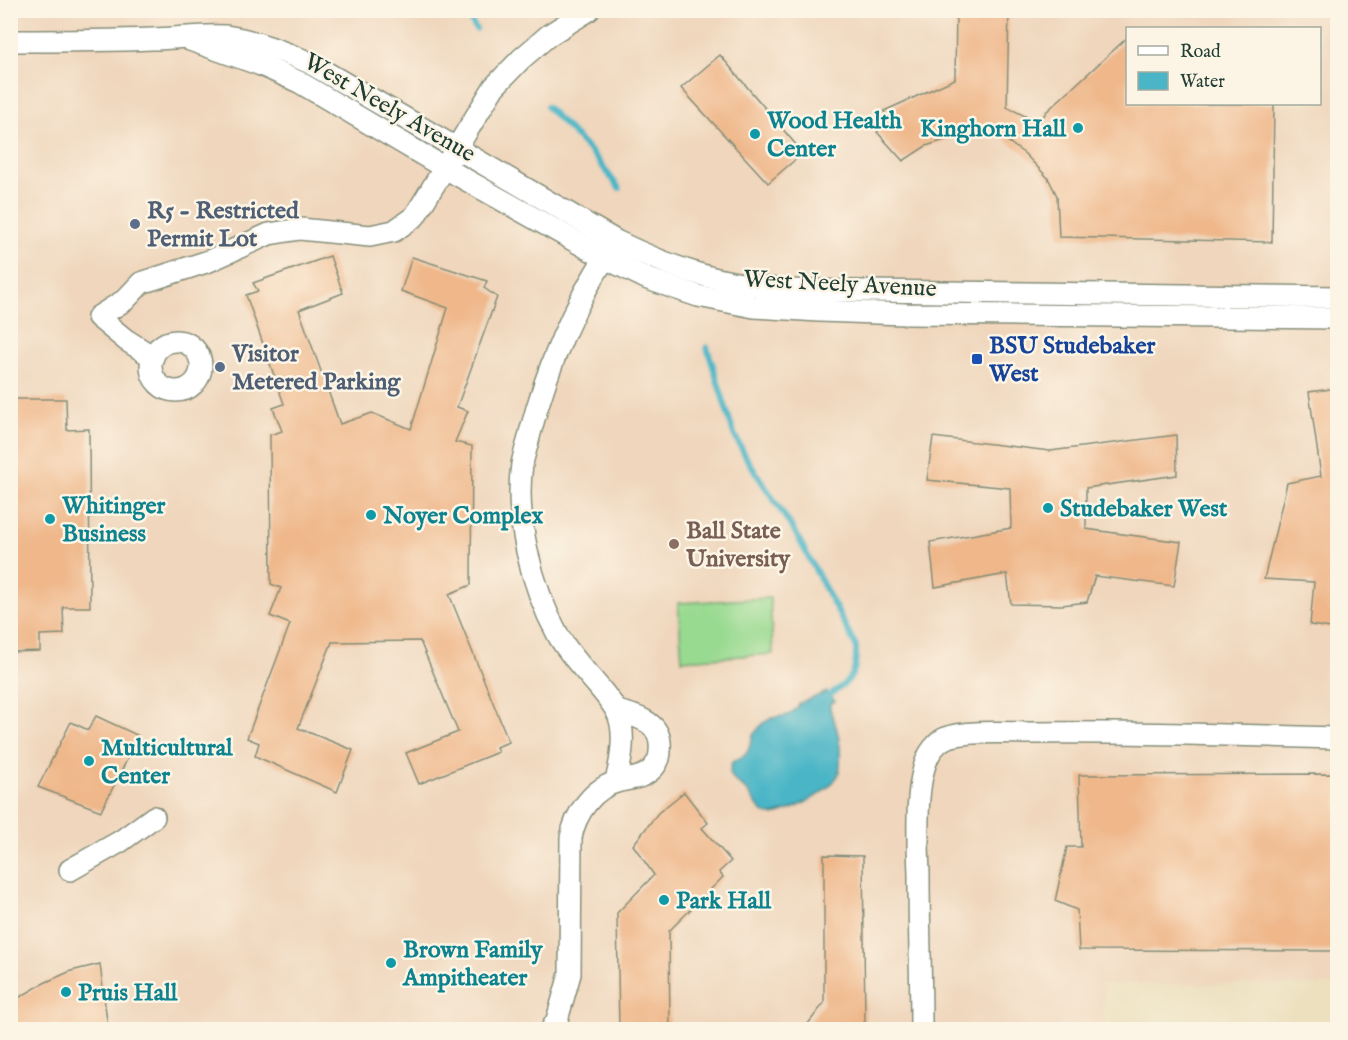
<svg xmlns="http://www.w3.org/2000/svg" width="1348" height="1040" viewBox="0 0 1348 1040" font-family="'IM FELL English',serif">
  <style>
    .built { fill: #efd6bc; fill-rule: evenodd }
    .grass { fill: #99da91; stroke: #5c8c62; stroke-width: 1.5 }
    .water { fill: #49b5c6; stroke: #34797d; stroke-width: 1.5 }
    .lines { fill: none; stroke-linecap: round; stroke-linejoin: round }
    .stream { stroke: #49b5c6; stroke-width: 6 }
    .building { fill: #efb78a }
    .minor-casing { stroke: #868e79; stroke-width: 24 }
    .minor { stroke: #fff; stroke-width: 21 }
    .culture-dot { fill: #0f9aa8; stroke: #fcf5e5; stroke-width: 2 }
    .service-dot { fill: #5c6f8a; stroke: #fcf5e5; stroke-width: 2 }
    .transit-dot { fill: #1a4fb4; stroke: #fcf5e5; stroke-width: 2 }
    .education-dot { fill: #8d6e63; stroke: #fcf5e5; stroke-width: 2 }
    .labels { text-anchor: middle; stroke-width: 5; stroke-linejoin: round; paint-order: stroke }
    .street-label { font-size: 24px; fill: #1f3d34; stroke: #fcf5e5 }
    .culture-label { font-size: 24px; font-weight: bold; fill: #0d838f; stroke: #fcf5e5; text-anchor: start }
    .service-label { font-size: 24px; font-weight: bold; fill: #4e5e75; stroke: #fcf5e5; text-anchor: start }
    .transit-label { font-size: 24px; font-weight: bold; fill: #164399; stroke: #fcf5e5; text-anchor: start }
    .education-label { font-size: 24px; font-weight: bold; fill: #785e54; stroke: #fcf5e5; text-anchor: start }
  </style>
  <rect width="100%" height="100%" fill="#fcf5e5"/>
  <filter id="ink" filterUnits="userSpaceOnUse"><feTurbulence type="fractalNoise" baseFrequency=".0167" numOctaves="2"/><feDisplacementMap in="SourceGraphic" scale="12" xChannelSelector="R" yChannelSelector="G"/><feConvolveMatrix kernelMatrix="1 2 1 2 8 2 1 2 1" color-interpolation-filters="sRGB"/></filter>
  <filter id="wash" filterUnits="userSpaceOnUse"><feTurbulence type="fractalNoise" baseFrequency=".008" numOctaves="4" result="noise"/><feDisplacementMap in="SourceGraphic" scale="24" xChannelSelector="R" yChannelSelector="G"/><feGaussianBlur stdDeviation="1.35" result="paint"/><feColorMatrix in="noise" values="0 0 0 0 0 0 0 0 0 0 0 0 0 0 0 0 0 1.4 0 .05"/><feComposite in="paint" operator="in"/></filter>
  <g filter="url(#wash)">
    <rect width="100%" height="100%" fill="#ece0be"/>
    <!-- built -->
    <path class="built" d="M10 11H1337V985L1104 984V1030L11 1029ZM1128 28H1320V104H1128Z"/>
    <!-- grass -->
    <path class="grass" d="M770 598 773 654 682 660 678 603Z"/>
    <!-- water -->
    <path class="water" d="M827 692 835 701 830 704C830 714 833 717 836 726 840 741 842 756 839 772 834 790 788 815 770 815 759 814 754 799 748 792 742 785 732 782 730 772 730 768 731 766 732 762L745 755 748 751 753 735 763 723 772 718 788 715 797 708 800 703Z"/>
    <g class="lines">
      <!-- stream -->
      <g class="stream">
        <path d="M464 10 476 29"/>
        <path d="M547 107 593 154 619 188"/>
        <path d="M707 347 734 434 747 459 795 532 856 646C857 675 853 678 830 695"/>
      </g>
    </g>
    <g id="blocks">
      <!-- building -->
      <g class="building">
        <path d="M956 10H1009L1007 107 1039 123 1046 112 1128 37V104H1274L1272 242 1059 237 1057 196 1048 178 1025 154 1003 138 980 134 957 136 926 146 903 161 877 132 888 122 884 111 955 79Z"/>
        <path d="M720 55 803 153 768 183 681 88Z"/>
        <path d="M330 256 343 293 299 310 340 424 372 413 411 429 448 308 401 291 412 257 487 281 484 288 497 297 457 407 468 411 455 442 472 446 471 585 449 594 509 742 496 747 498 752 419 784 406 753 458 732 420 641 332 642 298 728 353 750 337 792 255 756 259 743 247 738 290 624 270 616 281 588 271 584 270 435 282 431 273 408 284 404 246 295 258 291 253 283Z"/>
        <path d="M1338 388V629L1310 625 1314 582 1264 579 1287 483 1321 476 1309 392Z"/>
        <path d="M10 399H66L67 430 89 429 90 607H63L64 634 40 635V651L10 652Z"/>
        <path d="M1176 435 1177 475 1086 488V529L1181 542 1174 586 1095 576 1087 602 1062 605 1011 604 1007 574 935 587 930 542 1011 528 1010 488 927 480 933 437 1050 451Z"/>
        <path d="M96 716 139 736 101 811 38 787 71 722 88 730Z"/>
        <path d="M1338 774V951L1079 950 1077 910 1055 901 1067 847H1081L1079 775Z"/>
        <path d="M684 792 708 823 702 828 731 861 719 872 723 877 669 931 670 1029H619L617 913 654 875 633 845 658 813Z"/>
        <path d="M824 855 863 856 865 1021 859 1029H804L824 1003Z"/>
        <path d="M100 964 108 1029H10V1005L13 1001 44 983 71 971Z"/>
      </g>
    </g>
  </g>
  <g filter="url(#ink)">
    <use href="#blocks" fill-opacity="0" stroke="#868e79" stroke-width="1.5"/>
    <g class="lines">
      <!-- minor casing -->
      <g class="minor-casing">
        <g id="minor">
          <path d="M190 40 261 65 299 82 445 168 605 258 648 279 698 296 754 307 819 311 906 314 1338 318"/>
          <path d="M10 41C58 41 105 41 152 39 176 39 203 34 225 36 254 40 281 51 308 62L616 241C676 270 718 283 784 290L1338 297"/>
          <path d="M612 247C574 303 547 368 530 433 528 443 524 454 522 464 514 518 532 588 558 635 573 662 601 685 616 710 627 729 621 762 616 781"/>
          <circle cx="176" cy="366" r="25"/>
          <path d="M153 357 126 340 98 317 125 300 141 283 209 261 269 234 300 229 370 236 394 231 415 216 494 87 521 59 549 35 589 10"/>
          <path d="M70 870 121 841 154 817"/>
          <path d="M551 1030 557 1020 570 974 571 838C575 814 593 787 620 781 631 778 641 779 650 771 656 766 660 759 660 751 663 723 640 717 617 711"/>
          <path d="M921 1030C921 978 919 926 919 875 918 842 914 781 930 753 933 748 940 740 946 738 966 730 1010 733 1032 733 1134 732 1236 735 1338 738"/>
        </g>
      </g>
      <!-- minor -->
      <use href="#minor" class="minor"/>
    </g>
  </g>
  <!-- markers -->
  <g class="culture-dot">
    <circle cx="1078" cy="128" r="6"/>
    <circle cx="755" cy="134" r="6"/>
    <circle cx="1048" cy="508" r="6"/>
    <circle cx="371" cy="515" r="6"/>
    <circle cx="50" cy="519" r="6"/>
    <circle cx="89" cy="761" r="6"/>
    <circle cx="664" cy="900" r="6"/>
    <circle cx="391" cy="963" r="6"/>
    <circle cx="66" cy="992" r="6"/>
  </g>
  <g class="service-dot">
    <circle cx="135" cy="224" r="6"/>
    <circle cx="220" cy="367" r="6"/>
  </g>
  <rect class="transit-dot" x="971" y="353" width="12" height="12" rx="3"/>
  <circle class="education-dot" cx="674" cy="544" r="6"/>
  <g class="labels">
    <!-- street labels -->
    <g class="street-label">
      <text transform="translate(390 107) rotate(30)" y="8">West Neely Avenue</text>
      <text transform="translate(840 283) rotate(3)" y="8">West Neely Avenue</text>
    </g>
    <!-- culture labels -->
    <g class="culture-label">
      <text x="767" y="128">Wood Health<tspan x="767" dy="28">Center</tspan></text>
      <text x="1066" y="136" text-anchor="end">Kinghorn Hall</text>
      <text x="62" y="513">Whitinger<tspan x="62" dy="28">Business</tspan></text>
      <text x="1060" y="516">Studebaker West</text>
      <text x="383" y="523">Noyer Complex</text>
      <text x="101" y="755">Multicultural<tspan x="101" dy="28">Center</tspan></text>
      <text x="676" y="908">Park Hall</text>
      <text x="403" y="957">Brown Family<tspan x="403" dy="28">Ampitheater</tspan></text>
      <text x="78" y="1000">Pruis Hall</text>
    </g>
    <!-- service labels -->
    <g class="service-label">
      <text x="147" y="218">R5 - Restricted<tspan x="147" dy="28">Permit Lot</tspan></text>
      <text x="232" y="361">Visitor<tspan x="232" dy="28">Metered Parking</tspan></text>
    </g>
    <!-- transit labels -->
    <g class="transit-label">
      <text x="989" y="353">BSU Studebaker<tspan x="989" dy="28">West</tspan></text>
    </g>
    <!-- education labels -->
    <g class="education-label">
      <text x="686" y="538">Ball State<tspan x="686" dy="28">University</tspan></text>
    </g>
  </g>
  <!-- margin -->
  <rect width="1348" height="1040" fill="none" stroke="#fcf5e5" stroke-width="36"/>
  <!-- legend -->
  <rect x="1126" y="27" width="195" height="78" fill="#fcf5e5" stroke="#a4ab9e" stroke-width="1.5"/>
  <rect x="1138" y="46" width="30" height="9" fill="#ffffff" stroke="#a4ab9e" stroke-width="1.5"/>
  <text x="1180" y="57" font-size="18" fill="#1f3d34">Road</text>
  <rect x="1138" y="72" width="30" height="18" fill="#49b5c6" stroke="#a4ab9e" stroke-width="1.5"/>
  <text x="1180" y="87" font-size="18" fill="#1f3d34">Water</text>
</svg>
